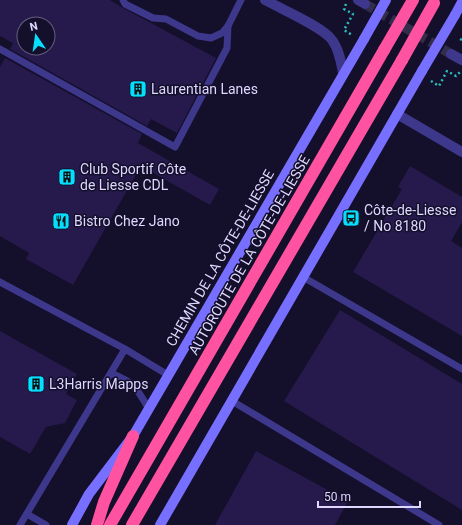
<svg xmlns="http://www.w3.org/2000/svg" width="462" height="525" viewBox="0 0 462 525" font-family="Roboto,sans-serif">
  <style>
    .building { fill: #261a4c; fill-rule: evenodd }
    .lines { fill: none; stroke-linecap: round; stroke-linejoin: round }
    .tertiary-tunnel { stroke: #322d4a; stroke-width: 10; stroke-dasharray: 10 5; stroke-linecap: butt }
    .path { stroke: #2ac1bc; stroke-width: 2.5; stroke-dasharray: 2 3; stroke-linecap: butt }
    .service { stroke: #3d388b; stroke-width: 7 }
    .tertiary { stroke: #3d388b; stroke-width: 10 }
    .secondary { stroke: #776fff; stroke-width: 10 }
    .motorway { stroke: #ff53a1; stroke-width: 12 }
    .secondary-bridge { stroke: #776fff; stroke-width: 10 }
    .motorway-bridge { stroke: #ff53a1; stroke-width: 12 }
    .labels { text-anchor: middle; stroke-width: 3; stroke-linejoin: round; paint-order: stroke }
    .poi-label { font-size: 14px; fill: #ded8ff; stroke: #140f2a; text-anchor: start }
    .street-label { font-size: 14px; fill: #ded8ff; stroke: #140f2a }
  </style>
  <rect width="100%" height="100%" fill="#140f2a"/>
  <!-- building -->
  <g class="building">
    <path d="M0 0H110L123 8 216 58 177 133 151 119 147 126 10 49 13 43 0 36ZM24 24H48V48H24Z"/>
    <path d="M5 58 142 134 138 143 219 189 210 205 141 166 73 285 26 259 29 253 0 236V67Z"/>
    <path d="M410 166 462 197V222L451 241 462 248V336L353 272 402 189 398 187Z"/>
    <path d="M340 310 462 384V510L284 401Z"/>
    <path d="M0 331 77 374 66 394 77 400 65 423 46 427 30 454 0 437Z"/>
    <path d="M256 451 348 501 335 525H215Z"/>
  </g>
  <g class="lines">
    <!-- tertiary-tunnel -->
    <path class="tertiary-tunnel" d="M365 4 451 54"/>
    <!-- path -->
    <g class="path">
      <path d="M346 4 344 9 353 14 344 30 352 35"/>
      <path d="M460 39 462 40"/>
      <path d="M431 81 439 86 447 71 456 76 461 71"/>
    </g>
    <!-- service -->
    <g class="service">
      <path d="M123 0 125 4 153 18 166 19 198 36 211 38 222 33 228 26 241 0"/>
      <path d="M0 49 175 147 227 48 228 26"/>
      <path d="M303 277 462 369"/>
      <path d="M0 282 125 349 168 375"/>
      <path d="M111 373C136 384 135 386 149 409"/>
      <path d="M232 401 439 525"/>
      <path d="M27 514 46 525"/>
      <path d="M20 525 125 349"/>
    </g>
    <!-- tertiary -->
    <g class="tertiary">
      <path d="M265 0C281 9 323 27 332 40 339 49 341 62 343 73"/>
      <path d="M358 0 365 4"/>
      <path d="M451 54 462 60"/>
      <path d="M397 114 462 152"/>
    </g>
    <!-- secondary -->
    <g class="secondary">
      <path d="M455 15 462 2"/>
      <path d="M72 525 89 494 133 436 364 39"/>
      <path d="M160 525 422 71"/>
    </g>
    <!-- motorway -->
    <g class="motorway">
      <path d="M97 525 104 502 133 436"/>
      <path d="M110 525 384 50"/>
      <path d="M132 525 402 60"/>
    </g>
    <!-- secondary-bridge -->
    <g class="secondary-bridge">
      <path d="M364 39 386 0"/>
      <path d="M422 71 455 15"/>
    </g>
    <!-- motorway-bridge -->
    <g class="motorway-bridge">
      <path d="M384 50 413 0"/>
      <path d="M402 60 434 3"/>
    </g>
  </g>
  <!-- icons -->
  <defs>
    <g id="building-square" transform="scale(0.9)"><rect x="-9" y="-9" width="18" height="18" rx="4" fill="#04dfff" stroke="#140f2a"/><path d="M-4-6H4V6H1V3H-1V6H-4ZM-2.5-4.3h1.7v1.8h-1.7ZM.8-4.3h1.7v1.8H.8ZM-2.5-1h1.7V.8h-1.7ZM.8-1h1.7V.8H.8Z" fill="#111"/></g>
    <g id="bus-square" transform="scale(0.9)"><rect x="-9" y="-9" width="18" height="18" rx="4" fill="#04dfff" stroke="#140f2a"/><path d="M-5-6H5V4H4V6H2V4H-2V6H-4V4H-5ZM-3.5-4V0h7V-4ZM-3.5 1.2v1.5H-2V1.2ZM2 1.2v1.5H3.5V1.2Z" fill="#111"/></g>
    <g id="restaurant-square" transform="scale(0.9)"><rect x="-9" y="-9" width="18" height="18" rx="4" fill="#04dfff" stroke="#140f2a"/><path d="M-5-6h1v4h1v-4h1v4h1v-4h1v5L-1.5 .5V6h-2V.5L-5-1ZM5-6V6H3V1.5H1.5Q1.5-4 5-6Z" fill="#111"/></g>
  </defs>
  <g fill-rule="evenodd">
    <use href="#building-square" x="138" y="89"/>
    <use href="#building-square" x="67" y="177"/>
    <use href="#bus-square" x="351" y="218"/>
    <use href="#restaurant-square" x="61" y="221"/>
    <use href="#building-square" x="36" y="384"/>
  </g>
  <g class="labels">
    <!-- poi labels -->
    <g class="poi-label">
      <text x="151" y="94">Laurentian Lanes</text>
      <text x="80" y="174">Club Sportif Côte<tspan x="80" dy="16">de Liesse CDL</tspan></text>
      <text x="364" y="215">Côte-de-Liesse<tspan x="364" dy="16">/ No 8180</tspan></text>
      <text x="74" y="226">Bistro Chez Jano</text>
      <text x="49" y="389">L3Harris Mapps</text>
    </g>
    <!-- street labels -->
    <g class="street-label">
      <text transform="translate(249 255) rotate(-60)" y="5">AUTOROUTE DE LA CÔTE-DE-LIESSE</text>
      <text transform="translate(220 258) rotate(-60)" y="5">CHEMIN DE LA CÔTE-DE-LIESSE</text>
    </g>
  </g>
  <!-- north arrow -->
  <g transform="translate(36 36) rotate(347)"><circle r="19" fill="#140f2a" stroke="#655f7f"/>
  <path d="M0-3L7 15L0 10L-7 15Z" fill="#04dfff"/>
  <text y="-6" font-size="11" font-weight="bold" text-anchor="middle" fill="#ded8ff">N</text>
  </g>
  <!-- scale -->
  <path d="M318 501v6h102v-6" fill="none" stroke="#ded8ff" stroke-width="2"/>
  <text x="324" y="501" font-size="12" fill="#ded8ff" stroke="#140f2a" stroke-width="3" paint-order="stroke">50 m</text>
</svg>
